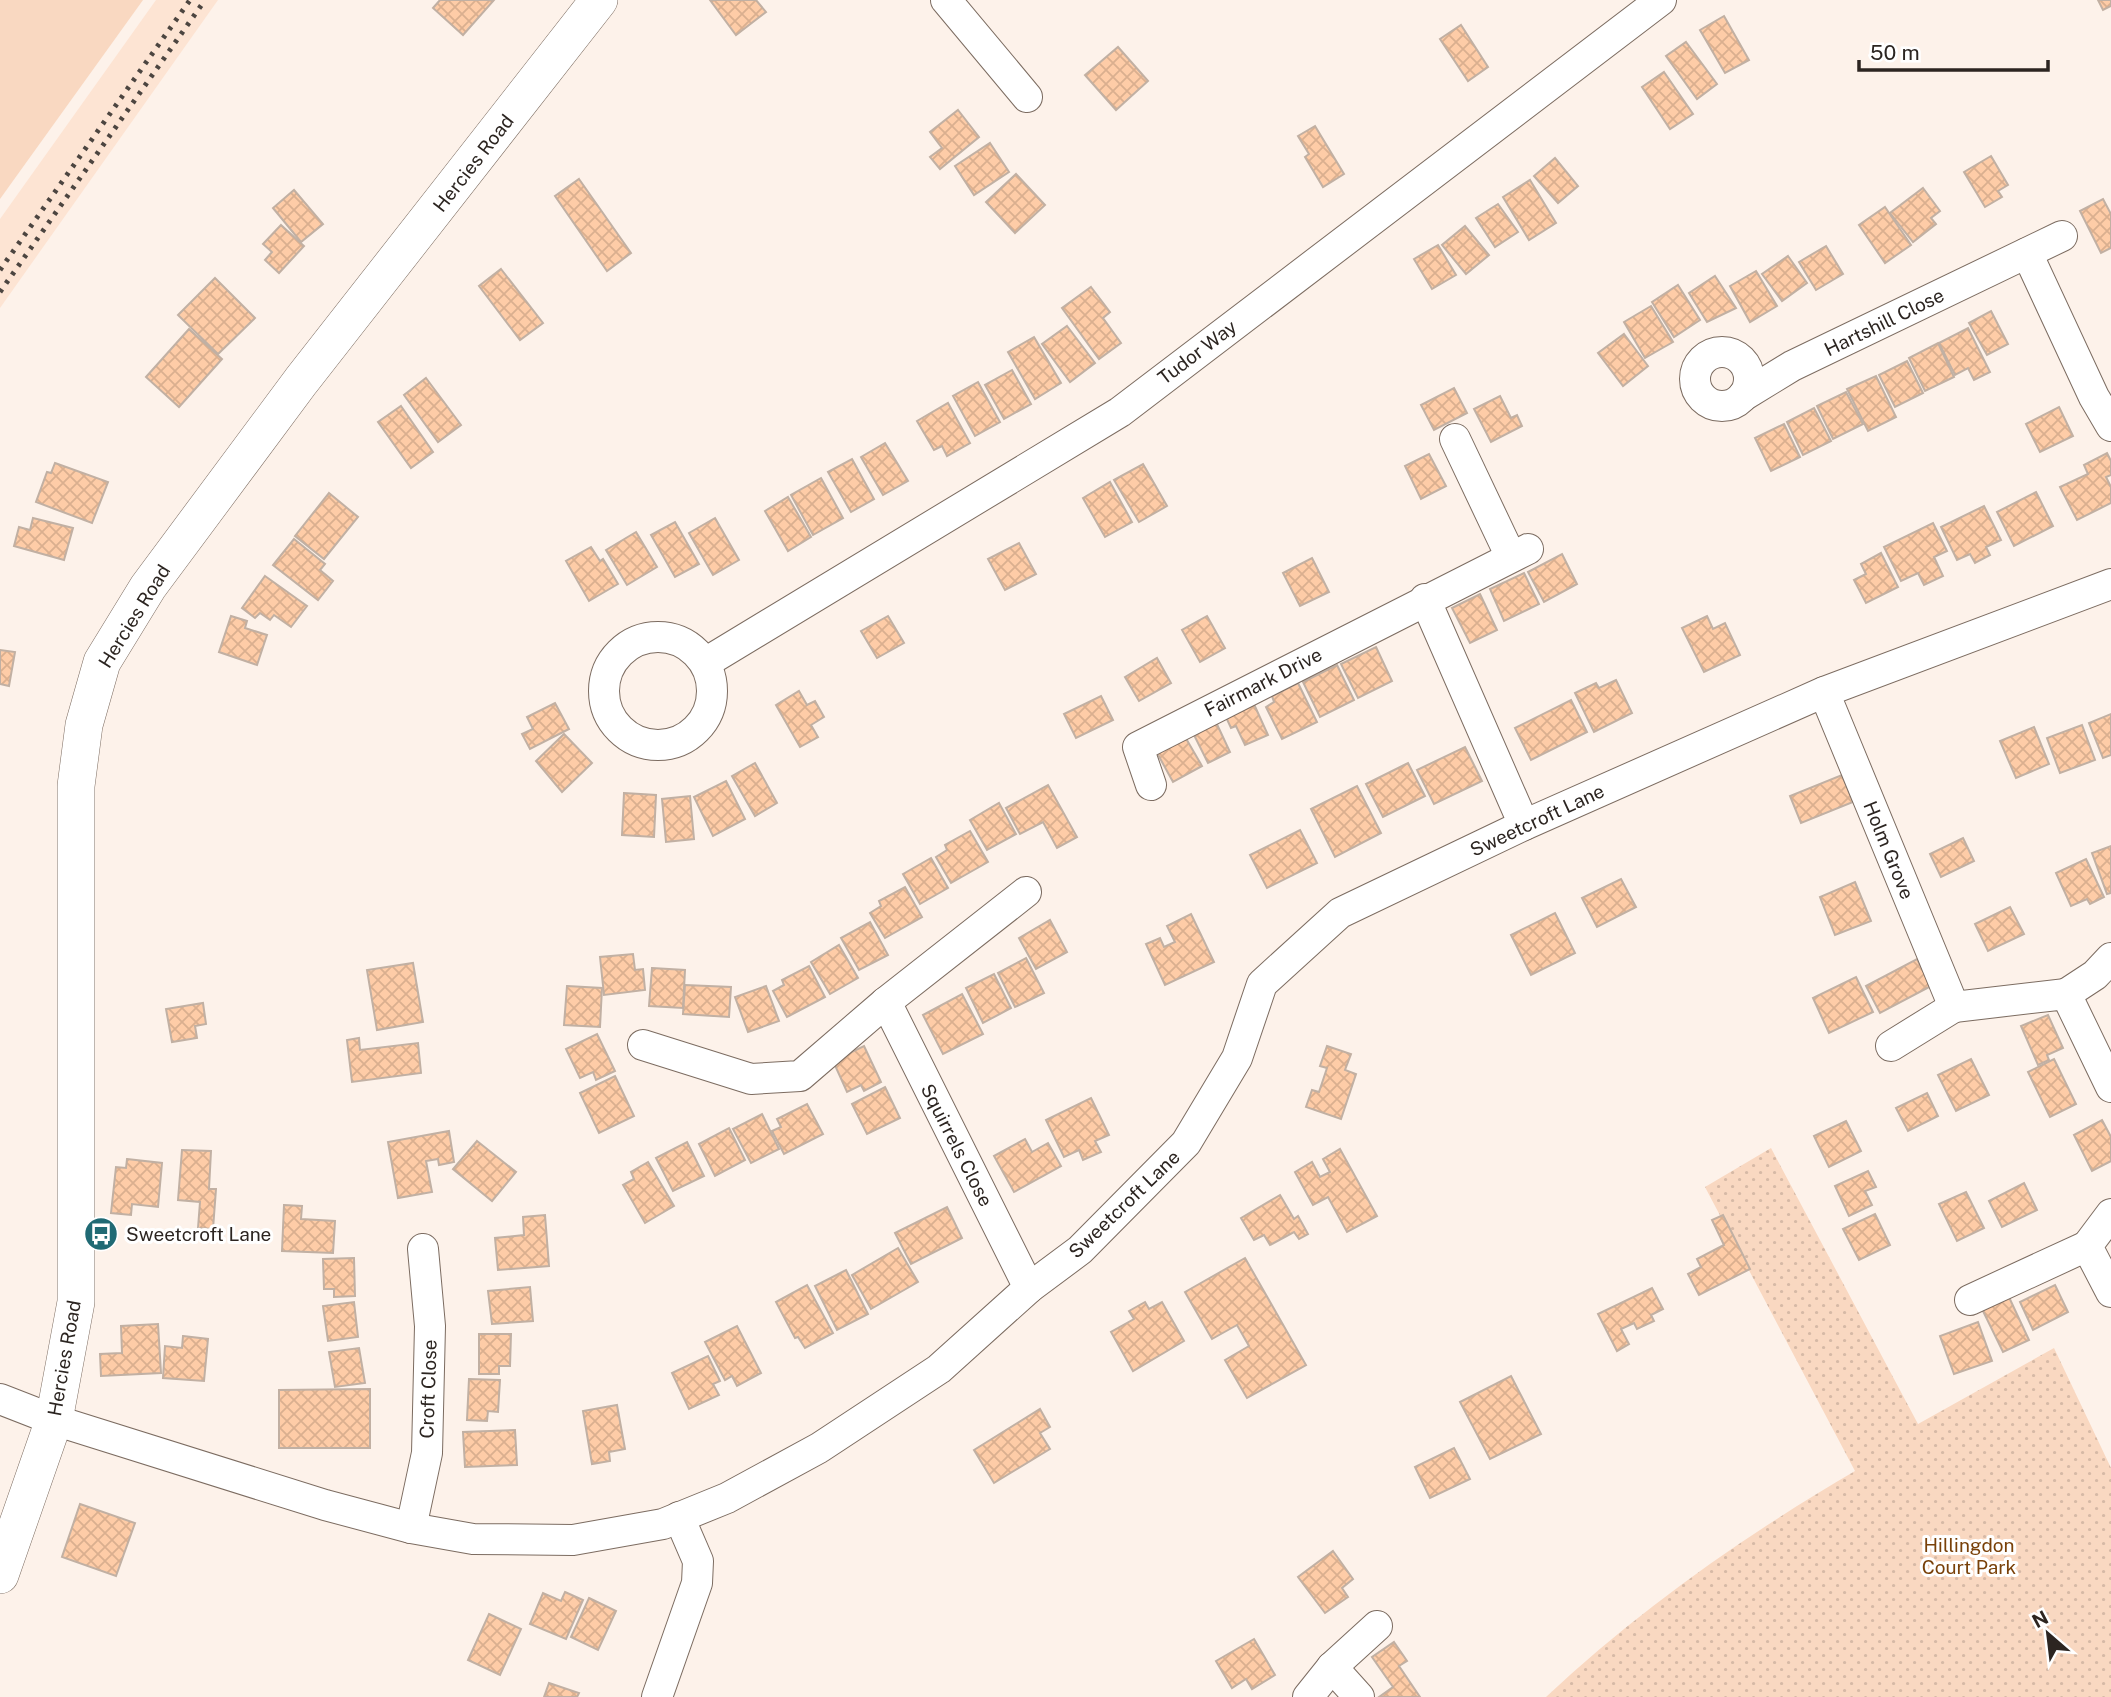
<svg xmlns="http://www.w3.org/2000/svg" width="2111" height="1697" viewBox="0 0 2111 1697" font-family="'Public Sans',sans-serif">
  <style>
    .built { fill: #fde4d3 }
    .grass { fill: #f9d8c1 }
    .park { fill: url(#park-dots) }
    .building { fill: url(#building-cross-hatch); stroke: #c1b0a3; stroke-width: 2 }
    .lines { fill: none; stroke-linecap: round; stroke-linejoin: round }
    .minor-casing { stroke: #7c6c61; stroke-width: 32 }
    .tertiary-casing { stroke: #7c6c61; stroke-width: 38 }
    .minor { stroke: #fff; stroke-width: 30 }
    .tertiary { stroke: #fff; stroke-width: 37 }
    .rail { stroke: #4c4540; stroke-width: 5; stroke-dasharray: 3.5 7; stroke-linecap: butt }
    .labels { text-anchor: middle; stroke-width: 6; stroke-linejoin: round; paint-order: stroke }
    .street-label { font-size: 19px; fill: #2c2521; stroke: #fff }
    .poi-label { font-size: 19px; fill: #2c2521; stroke: #fff; text-anchor: start }
    .park-label { font-size: 19px; fill: #794109; stroke: #fff }
  </style>
  <defs>
    <pattern id="park-dots" width="8" height="8" patternUnits="userSpaceOnUse" patternTransform="scale(1.75)"><rect width="8" height="8" fill="#f9d8c1"/><path d="M2 2h.1M6 6h.1" fill="none" stroke="#d6b9a6" stroke-width="1.8" stroke-linecap="round"/></pattern>
    <pattern id="building-cross-hatch" width="8" height="8" patternUnits="userSpaceOnUse" patternTransform="scale(1.75)"><rect width="8" height="8" fill="#fecca7"/><path d="M0 0l8 8M0 8l8-8" fill="none" stroke="#daaf8f"/></pattern>
  </defs>
  <rect width="100%" height="100%" fill="#fdf2ea"/>
  <!-- built -->
  <path class="built" d="M156 0H218L0 308V219Z"/>
  <!-- grass -->
  <path class="grass" d="M0 0H143L0 199Z"/>
  <!-- park -->
  <path class="park" d="M1771 1148 1918 1424 2054 1348 2111 1468V1697H1546C1640 1609 1744 1536 1855 1471L1705 1187Z"/>
  <!-- building -->
  <g class="building">
    <path d="M440 0H494L463 35 433 8Z"/>
    <path d="M710 0H756L766 12 736 35Z"/>
    <path d="M2098 0H2111V6L2103 10Z"/>
    <path d="M1724 16 1749 60 1725 73 1700 30Z"/>
    <path d="M1461 25 1488 67 1468 81 1440 39Z"/>
    <path d="M1686 42 1717 84 1697 99 1666 56Z"/>
    <path d="M1118 47 1148 81 1116 110 1085 75Z"/>
    <path d="M1664 72 1693 114 1670 129 1642 87Z"/>
    <path d="M958 110 979 137 940 169 930 157 942 148 930 132Z"/>
    <path d="M1315 126 1344 174 1323 187 1305 157 1309 154 1298 136Z"/>
    <path d="M990 143 1009 172 974 195 955 166Z"/>
    <path d="M1991 156 2008 185 1998 191 2002 197 1985 207 1964 172Z"/>
    <path d="M1555 158 1578 186 1558 203 1534 176Z"/>
    <path d="M1016 174 1045 205 1015 233 986 202Z"/>
    <path d="M579 179 631 253 607 271 555 196Z"/>
    <path d="M1530 180 1556 223 1529 240 1503 197Z"/>
    <path d="M1923 188 1940 211 1931 218 1936 224 1913 242 1890 213Z"/>
    <path d="M294 190 323 224 301 242 273 208Z"/>
    <path d="M2103 199 2111 214V248L2101 253 2080 211Z"/>
    <path d="M1498 204 1518 232 1495 247 1476 218Z"/>
    <path d="M1885 207 1911 245 1885 263 1859 225Z"/>
    <path d="M281 225 304 246 279 273 265 260 272 252 263 244Z"/>
    <path d="M1465 226 1489 255 1466 274 1442 245Z"/>
    <path d="M1438 245 1456 275 1432 289 1414 259Z"/>
    <path d="M1826 246 1843 274 1816 290 1799 262Z"/>
    <path d="M1788 256 1807 283 1782 301 1762 274Z"/>
    <path d="M501 269 543 323 520 340 479 286Z"/>
    <path d="M1756 271 1777 306 1750 322 1730 286Z"/>
    <path d="M1715 276 1736 308 1707 322 1689 293Z"/>
    <path d="M215 278 255 318 218 354 178 315Z"/>
    <path d="M1678 285 1700 320 1674 337 1652 302Z"/>
    <path d="M1091 287 1110 312 1103 318 1121 343 1099 359 1062 308Z"/>
    <path d="M1651 306 1673 342 1645 358 1624 322Z"/>
    <path d="M1991 311 2008 344 1987 355 1969 323Z"/>
    <path d="M1067 326 1095 363 1070 382 1042 344Z"/>
    <path d="M1968 328 1990 372 1974 380 1968 368 1955 375 1939 343Z"/>
    <path d="M189 329 222 359 179 407 146 377Z"/>
    <path d="M1624 334 1648 366 1623 386 1598 353Z"/>
    <path d="M1034 337 1061 383 1035 399 1008 352Z"/>
    <path d="M1938 343 1954 377 1925 391 1909 358Z"/>
    <path d="M1907 361 1923 393 1895 407 1879 375Z"/>
    <path d="M1012 370 1031 404 1004 419 985 385Z"/>
    <path d="M1876 376 1896 417 1868 431 1847 389Z"/>
    <path d="M426 378 461 425 438 442 404 395Z"/>
    <path d="M978 382 1000 422 975 436 953 396Z"/>
    <path d="M1454 388 1467 413 1434 430 1421 405Z"/>
    <path d="M1846 392 1863 424 1833 439 1817 406Z"/>
    <path d="M1500 396 1511 418 1517 415 1522 426 1491 442 1474 409Z"/>
    <path d="M948 403 970 443 947 456 942 446 934 450 917 421Z"/>
    <path d="M401 406 433 452 411 468 378 422Z"/>
    <path d="M2059 407 2073 436 2040 452 2026 424Z"/>
    <path d="M1814 408 1831 441 1803 455 1787 422Z"/>
    <path d="M1784 424 1800 457 1771 471 1755 438Z"/>
    <path d="M885 443 908 481 883 495 861 457Z"/>
    <path d="M2107 453 2111 461V475L2106 477 2111 487V503L2077 520 2060 487 2088 474 2084 465Z"/>
    <path d="M1429 454 1446 486 1421 499 1405 466Z"/>
    <path d="M852 459 874 499 851 512 828 472Z"/>
    <path d="M55 463 108 482 92 523 36 502 47 472 51 473Z"/>
    <path d="M1143 464 1167 506 1139 522 1114 480Z"/>
    <path d="M821 478 843 518 813 535 791 495Z"/>
    <path d="M1110 482 1132 522 1105 537 1083 498Z"/>
    <path d="M2036 492 2053 526 2014 546 1997 512Z"/>
    <path d="M329 493 358 517 324 559 295 536Z"/>
    <path d="M788 497 811 537 788 551 765 511Z"/>
    <path d="M1984 506 2001 540 1986 547 1990 555 1975 563 1970 554 1957 560 1941 527Z"/>
    <path d="M33 518 73 528 64 560 14 546 19 527 30 530Z"/>
    <path d="M715 518 739 560 713 575 689 533Z"/>
    <path d="M675 522 699 564 675 577 651 535Z"/>
    <path d="M1933 523 1947 551 1934 557 1943 576 1924 585 1918 573 1901 581 1884 547Z"/>
    <path d="M636 532 657 567 627 585 606 550Z"/>
    <path d="M294 539 325 564 320 570 333 581 318 600 273 565Z"/>
    <path d="M1019 543 1036 574 1005 590 988 559Z"/>
    <path d="M591 547 600 561 603 559 618 584 589 601 566 561Z"/>
    <path d="M1881 553 1898 587 1866 603 1854 580 1866 574 1861 564Z"/>
    <path d="M1562 554 1577 584 1544 602 1528 572Z"/>
    <path d="M1312 558 1329 592 1300 606 1283 573Z"/>
    <path d="M1524 573 1539 604 1504 621 1490 589Z"/>
    <path d="M265 576 307 606 291 627 274 615 270 620 260 613 255 618 242 608Z"/>
    <path d="M1480 594 1497 630 1470 643 1452 608Z"/>
    <path d="M231 616 247 621 245 628 267 635 257 665 219 652Z"/>
    <path d="M888 616 904 643 877 658 861 631Z"/>
    <path d="M1207 616 1225 648 1200 662 1182 630Z"/>
    <path d="M1707 616 1713 629 1725 623 1740 655 1704 672 1682 628Z"/>
    <path d="M1376 647 1392 681 1358 698 1341 664Z"/>
    <path d="M0 650 15 652 9 686 0 684Z"/>
    <path d="M1157 658 1171 683 1139 701 1125 677Z"/>
    <path d="M1337 665 1354 700 1320 717 1303 682Z"/>
    <path d="M1616 680 1632 713 1594 732 1575 693 1596 683 1599 688Z"/>
    <path d="M1298 683 1317 722 1282 739 1266 707 1274 702 1272 696Z"/>
    <path d="M799 691 807 705 815 701 824 717 811 725 818 737 800 747 776 705Z"/>
    <path d="M1101 696 1113 720 1076 738 1064 714Z"/>
    <path d="M1571 700 1587 732 1531 760 1515 728Z"/>
    <path d="M1253 702 1268 735 1245 745 1236 726 1231 728 1225 715Z"/>
    <path d="M555 703 569 729 530 749 522 734 533 729 527 717Z"/>
    <path d="M2111 714V755L2103 758 2089 723Z"/>
    <path d="M1215 720 1230 752 1208 763 1192 731Z"/>
    <path d="M2082 725 2095 760 2060 773 2047 738Z"/>
    <path d="M2034 727 2049 764 2016 778 2000 741Z"/>
    <path d="M564 734 592 763 562 792 536 761Z"/>
    <path d="M1184 735 1202 766 1173 782 1156 751Z"/>
    <path d="M1465 747 1482 781 1434 804 1417 770Z"/>
    <path d="M755 763 777 803 755 816 732 776Z"/>
    <path d="M1408 763 1425 796 1383 817 1366 784Z"/>
    <path d="M1842 775 1853 802 1801 823 1790 796Z"/>
    <path d="M726 781 745 819 713 836 694 797Z"/>
    <path d="M1048 785 1077 837 1057 848 1043 822 1020 834 1006 808Z"/>
    <path d="M1357 786 1381 833 1335 857 1311 809Z"/>
    <path d="M624 793 656 795 654 837 622 835Z"/>
    <path d="M690 796 694 839 666 842 662 799Z"/>
    <path d="M999 803 1016 834 987 850 970 820Z"/>
    <path d="M1300 830 1317 863 1267 888 1250 855Z"/>
    <path d="M970 831 988 862 951 883 936 857 947 850 945 845Z"/>
    <path d="M1963 838 1974 861 1941 877 1930 854Z"/>
    <path d="M2111 846V893L2107 894 2092 853Z"/>
    <path d="M931 858 948 888 920 904 903 874Z"/>
    <path d="M2086 859 2104 897 2090 904 2087 899 2071 906 2056 873Z"/>
    <path d="M1621 879 1636 907 1597 927 1582 898Z"/>
    <path d="M1855 882 1871 921 1835 935 1820 897Z"/>
    <path d="M905 887 922 917 885 938 870 913 881 906 879 901Z"/>
    <path d="M2010 907 2024 934 1988 951 1975 924Z"/>
    <path d="M1555 913 1575 953 1531 975 1511 935Z"/>
    <path d="M1191 914 1214 962 1165 985 1146 944 1160 938 1164 947 1175 942 1167 926Z"/>
    <path d="M1050 920 1067 952 1036 969 1019 938Z"/>
    <path d="M870 922 888 955 859 970 841 938Z"/>
    <path d="M839 945 858 978 830 994 811 962Z"/>
    <path d="M633 954 635 970 643 969 645 990 604 995 600 957Z"/>
    <path d="M1026 958 1044 993 1015 1007 998 973Z"/>
    <path d="M1917 959 1931 986 1880 1013 1866 986Z"/>
    <path d="M413 963 423 1022 377 1030 367 970Z"/>
    <path d="M809 966 825 997 787 1017 773 991 784 985 782 980Z"/>
    <path d="M652 968 685 970 683 1008 649 1006Z"/>
    <path d="M994 974 1011 1008 983 1023 966 988Z"/>
    <path d="M1856 977 1873 1012 1829 1033 1813 998Z"/>
    <path d="M685 985 731 987 729 1017 683 1014Z"/>
    <path d="M567 986 602 988 600 1027 564 1025Z"/>
    <path d="M766 986 779 1021 748 1032 735 997Z"/>
    <path d="M962 994 983 1034 943 1054 923 1015Z"/>
    <path d="M203 1003 206 1024 195 1026 197 1038 172 1042 166 1009Z"/>
    <path d="M2048 1015 2063 1048 2047 1055 2049 1060 2038 1065 2021 1026Z"/>
    <path d="M597 1034 615 1071 596 1080 593 1072 580 1078 566 1049Z"/>
    <path d="M359 1038 360 1050 418 1043 421 1073 352 1082 347 1040Z"/>
    <path d="M864 1046 881 1082 864 1091 861 1085 847 1092 833 1061Z"/>
    <path d="M1327 1046 1351 1054 1345 1070 1356 1074 1341 1119 1306 1107 1312 1090 1319 1092 1327 1068 1320 1066Z"/>
    <path d="M1971 1059 1989 1095 1956 1111 1938 1075Z"/>
    <path d="M2054 1059 2076 1104 2050 1117 2028 1072Z"/>
    <path d="M615 1076 634 1116 599 1133 580 1093Z"/>
    <path d="M885 1087 900 1118 867 1134 852 1104Z"/>
    <path d="M1927 1093 1938 1116 1908 1131 1896 1108Z"/>
    <path d="M1091 1098 1109 1135 1095 1141 1101 1152 1083 1160 1079 1150 1064 1157 1046 1120Z"/>
    <path d="M807 1104 823 1134 784 1154 772 1131 781 1127 777 1119Z"/>
    <path d="M762 1114 779 1149 751 1163 733 1129Z"/>
    <path d="M2102 1120 2111 1137V1161L2092 1171 2074 1135Z"/>
    <path d="M1846 1121 1861 1151 1829 1167 1814 1136Z"/>
    <path d="M729 1128 745 1160 715 1176 699 1144Z"/>
    <path d="M449 1131 454 1162 439 1165 438 1159 426 1161 432 1192 398 1198 388 1142Z"/>
    <path d="M1025 1139 1032 1152 1048 1143 1061 1166 1014 1192 994 1156Z"/>
    <path d="M477 1141 516 1172 492 1201 453 1169Z"/>
    <path d="M687 1142 704 1176 673 1191 656 1158Z"/>
    <path d="M1340 1149 1377 1216 1347 1232 1328 1197 1313 1205 1295 1172 1312 1162 1320 1177 1330 1172 1323 1159Z"/>
    <path d="M182 1150 211 1151 209 1189H216L213 1229 198 1228 200 1202 178 1200Z"/>
    <path d="M127 1159 162 1163 158 1207 132 1204 131 1215 111 1213 116 1167 126 1168Z"/>
    <path d="M648 1162 674 1206 645 1223 623 1185 634 1179 631 1172Z"/>
    <path d="M1868 1171 1876 1187 1865 1191 1872 1205 1849 1216 1835 1186Z"/>
    <path d="M2024 1183 2037 1210 2002 1227 1989 1201Z"/>
    <path d="M1966 1192 1984 1228 1957 1241 1939 1204Z"/>
    <path d="M1280 1195 1294 1219 1298 1216 1308 1234 1299 1239 1294 1232 1270 1245 1264 1235 1254 1240 1241 1218Z"/>
    <path d="M284 1205 302 1206 301 1219 335 1221 333 1253 282 1251Z"/>
    <path d="M947 1207 962 1238 911 1264 895 1233Z"/>
    <path d="M1875 1214 1890 1245 1859 1260 1843 1229Z"/>
    <path d="M545 1215 549 1266 498 1270 495 1238 524 1235 523 1217Z"/>
    <path d="M1723 1215 1750 1269 1699 1295 1688 1274 1701 1267 1697 1259 1724 1245 1712 1220Z"/>
    <path d="M898 1248 918 1282 871 1309 852 1275Z"/>
    <path d="M354 1258 355 1296 334 1297V1289H324L323 1259Z"/>
    <path d="M1245 1258 1306 1365 1247 1398 1225 1360 1249 1346 1237 1325 1212 1339 1185 1292Z"/>
    <path d="M846 1270 868 1314 837 1330 815 1286Z"/>
    <path d="M807 1285 833 1333 805 1348 798 1337 795 1338 776 1302Z"/>
    <path d="M2055 1285 2068 1312 2033 1330 2020 1302Z"/>
    <path d="M530 1287 533 1321 492 1324 488 1291Z"/>
    <path d="M1652 1288 1663 1309 1651 1315 1654 1321 1637 1329 1634 1323 1621 1329 1629 1344 1617 1351 1598 1314Z"/>
    <path d="M2008 1295 2029 1340 2003 1352 1981 1307Z"/>
    <path d="M354 1302 358 1337 328 1341 323 1306Z"/>
    <path d="M1145 1302 1149 1309 1162 1302 1184 1341 1133 1371 1111 1332 1134 1319 1129 1311Z"/>
    <path d="M1978 1322 1992 1361 1954 1374 1940 1336Z"/>
    <path d="M158 1324 161 1373 101 1376 100 1354 122 1353 121 1326Z"/>
    <path d="M737 1326 761 1373 737 1386 732 1376 725 1380 705 1342Z"/>
    <path d="M479 1334H511L510 1366H499V1374H479Z"/>
    <path d="M183 1336 208 1339 204 1381 163 1378 165 1346 182 1348Z"/>
    <path d="M359 1348 365 1383 335 1387 329 1352Z"/>
    <path d="M708 1356 720 1381 713 1384 719 1395 689 1409 672 1373Z"/>
    <path d="M1511 1376 1541 1434 1490 1459 1460 1402Z"/>
    <path d="M469 1379 500 1380 498 1412 488 1411 487 1421 467 1420Z"/>
    <path d="M370 1389V1448H279V1390Z"/>
    <path d="M617 1405 625 1449 609 1452 610 1461 592 1464 583 1411Z"/>
    <path d="M1040 1409 1050 1427 1040 1433 1050 1449 994 1483 974 1450Z"/>
    <path d="M515 1430 517 1465 465 1467 463 1432Z"/>
    <path d="M1454 1448 1470 1479 1430 1498 1415 1467Z"/>
    <path d="M80 1504 135 1523 116 1576 62 1557Z"/>
    <path d="M1333 1551 1353 1579 1342 1588 1348 1597 1325 1613 1298 1577Z"/>
    <path d="M565 1592 583 1600 566 1639 530 1624 543 1593 561 1601Z"/>
    <path d="M589 1598 616 1611 598 1650 571 1637Z"/>
    <path d="M489 1614 521 1629 500 1675 468 1660Z"/>
    <path d="M1254 1639 1275 1675 1252 1689 1246 1679 1232 1688 1216 1661Z"/>
    <path d="M1394 1642 1407 1661 1399 1666 1420 1697H1379L1393 1687 1372 1657Z"/>
    <path d="M549 1683 579 1693 577 1697H544Z"/>
  </g>
  <g class="lines">
    <!-- minor casing -->
    <g class="minor-casing">
      <g id="minor">
        <path d="M946 0 1027 97"/>
        <path d="M2027 253 2094 397 2111 426"/>
        <circle cx="1722" cy="379" r="27"/>
        <path d="M1743 396 1792 366 2062 236"/>
        <path d="M1455 439 1511 557"/>
        <path d="M1425 599 1524 825"/>
        <circle cx="658" cy="691" r="54"/>
        <path d="M705 663 1120 412 1661 0"/>
        <path d="M1824 692 1954 1007 2066 994 2111 1087"/>
        <path d="M1151 785 1138 747 1528 549"/>
        <path d="M2066 994 2095 975 2111 958"/>
        <path d="M886 1002 1029 1288"/>
        <path d="M643 1045 751 1079 800 1076 886 1002 1026 892"/>
        <path d="M1891 1046 1954 1007"/>
        <path d="M2111 1214 2087 1246 2111 1292"/>
        <path d="M1970 1300 2087 1246"/>
        <path d="M0 1399 54 1420 325 1505 411 1528 473 1539 573 1540 663 1524 727 1498 819 1448 939 1369 1029 1288 1080 1250 1186 1143 1237 1058 1262 984 1340 913 1524 825 1824 692 2111 584"/>
        <path d="M411 1528 427 1453 430 1326 423 1249"/>
        <path d="M1332 1667 1359 1697"/>
        <path d="M657 1697 697 1583 698 1561 679 1517"/>
        <path d="M1308 1697 1332 1667 1377 1626"/>
      </g>
    </g>
    <!-- tertiary casing -->
    <g class="tertiary-casing">
      <path id="tertiary" d="M0 1575 54 1420 76 1302V786L84 725 102 662 148 587 301 381 599 0"/>
    </g>
    <!-- minor -->
    <use href="#minor" class="minor"/>
    <!-- tertiary -->
    <use href="#tertiary" class="tertiary"/>
    <!-- rail -->
    <g class="rail">
      <path d="M0 270 190 0"/>
      <path d="M0 292 205 0"/>
    </g>
  </g>
  <!-- icons -->
  <defs>
    <g id="bus-disc" transform="scale(1.75)"><circle r="9.5" fill="#206a74" stroke="#fff"/><path d="M-5-6H5V4H4V6H2V4H-2V6H-4V4H-5ZM-3.5-4V0h7V-4ZM-3.5 1.2v1.5H-2V1.2ZM2 1.2v1.5H3.5V1.2Z" fill="#fff"/></g>
  </defs>
  <g fill-rule="evenodd">
    <use href="#bus-disc" x="101" y="1234"/>
  </g>
  <g class="labels">
    <!-- street labels -->
    <g class="street-label">
      <text transform="translate(473 163) rotate(-52)" y="7">Hercies Road</text>
      <text transform="translate(1884 322) rotate(-26)" y="7">Hartshill Close</text>
      <text transform="translate(1197 352) rotate(-37)" y="7">Tudor Way</text>
      <text transform="translate(134 616) rotate(-58)" y="7">Hercies Road</text>
      <text transform="translate(1263 682) rotate(-27)" y="7">Fairmark Drive</text>
      <text transform="translate(1537 820) rotate(-25)" y="7">Sweetcroft Lane</text>
      <text transform="translate(1889 850) rotate(68)" y="7">Holm Grove</text>
      <text transform="translate(957 1145) rotate(63)" y="7">Squirrels Close</text>
      <text transform="translate(1124 1204) rotate(-44)" y="7">Sweetcroft Lane</text>
      <text transform="translate(64 1358) rotate(-80)" y="7">Hercies Road</text>
      <text transform="translate(428 1389) rotate(-88)" y="7">Croft Close</text>
    </g>
    <!-- poi labels -->
    <g class="poi-label">
      <text x="126" y="1241">Sweetcroft Lane</text>
    </g>
    <!-- park labels -->
    <g class="park-label">
      <text x="1969" y="1552">Hillingdon<tspan x="1969" dy="22">Court Park</tspan></text>
    </g>
  </g>
  <!-- north arrow -->
  <g transform="translate(2048 1634) rotate(332)" stroke="#ffffff" stroke-width="5" paint-order="stroke">
  <path d="M0-5L12 26L0 18L-12 26Z" fill="#2c2521"/>
  <text y="-10" font-size="19" font-weight="bold" text-anchor="middle" fill="#2c2521">N</text>
  </g>
  <!-- scale -->
  <path d="M1859 60v10h189v-10" fill="none" stroke="#2c2521" stroke-width="3.5"/>
  <text x="1870" y="60" font-size="21" fill="#2c2521" stroke="#ffffff" stroke-width="5" paint-order="stroke">50 m</text>
</svg>
